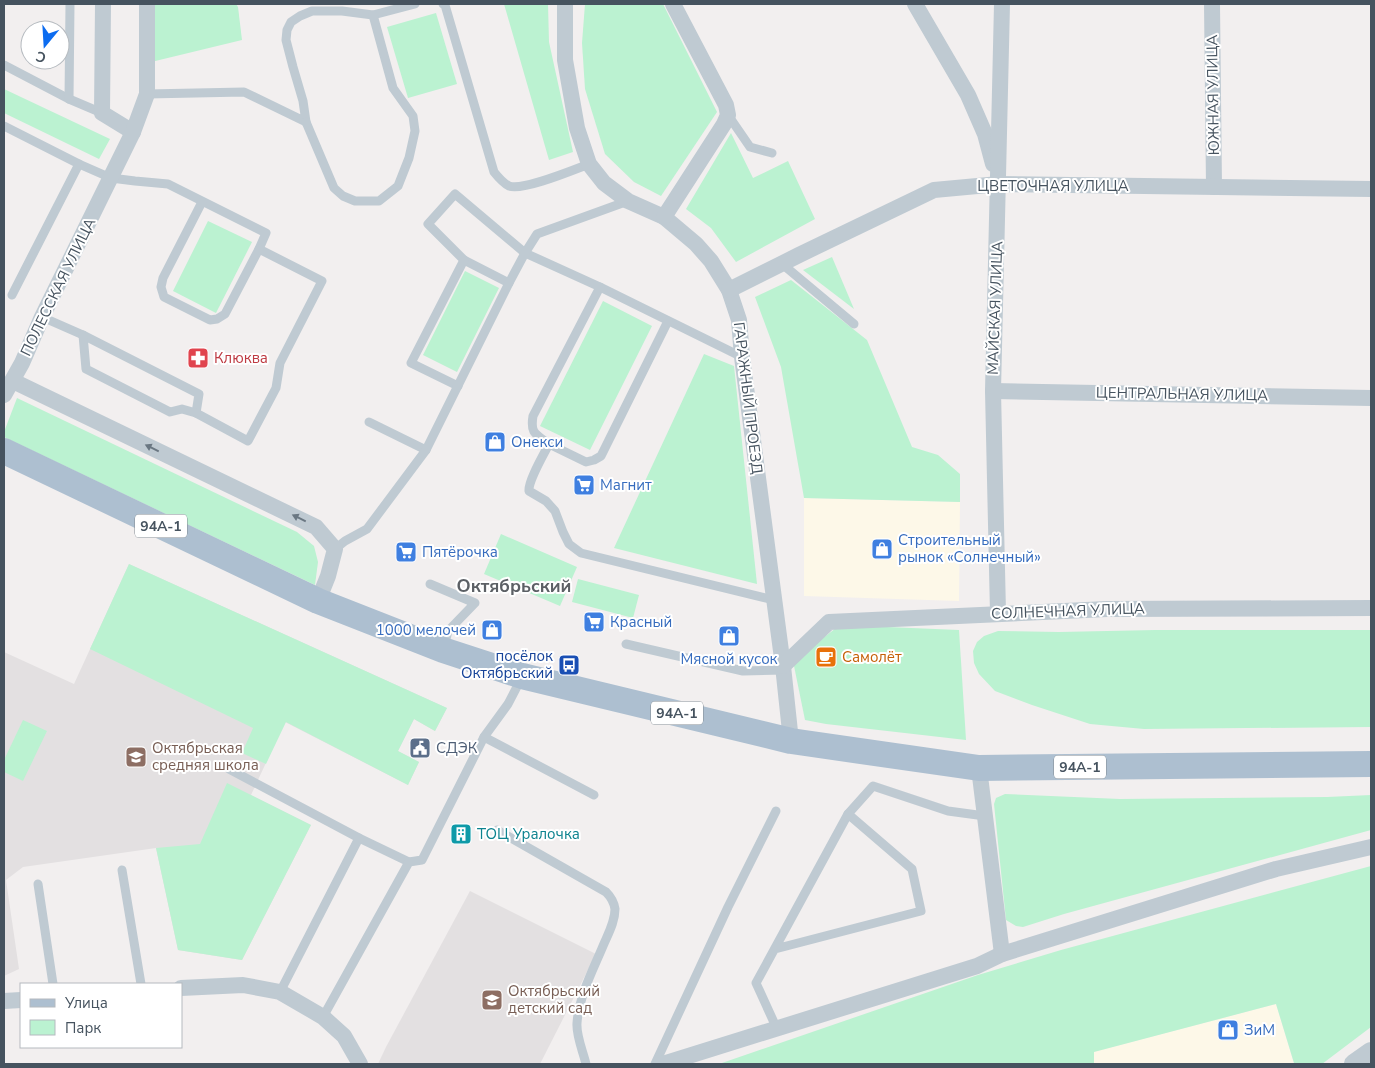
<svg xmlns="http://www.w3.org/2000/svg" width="1375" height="1068" viewBox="0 0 1375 1068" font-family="'Nunito Sans',sans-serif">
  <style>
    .commercial { fill: #fdf8e8 }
    .education { fill: #e3e0e1 }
    .green { fill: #bbf2d1 }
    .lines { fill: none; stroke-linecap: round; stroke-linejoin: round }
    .service { stroke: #bfcad2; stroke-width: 9 }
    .minor { stroke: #bfcad2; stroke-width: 16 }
    .tertiary { stroke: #bfcad2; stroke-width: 20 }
    .primary { stroke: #adbfd0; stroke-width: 26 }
    .oneway { fill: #6a7782 }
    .labels { text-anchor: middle; stroke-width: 4; stroke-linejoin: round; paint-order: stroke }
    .shield { fill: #fff; stroke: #7e878f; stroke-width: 1 }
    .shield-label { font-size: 14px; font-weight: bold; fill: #46535f }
    .street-label { font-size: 15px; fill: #46535f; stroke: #fff }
    .health-label { font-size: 15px; fill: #be3a42; stroke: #fff; text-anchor: start }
    .shop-label { font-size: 15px; fill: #366cbe; stroke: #fff; text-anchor: start }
    .transit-label { font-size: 15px; fill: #164399; stroke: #fff; text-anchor: end }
    .food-label { font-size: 15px; fill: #c56008; stroke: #fff; text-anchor: start }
    .education-label { font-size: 15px; fill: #785e54; stroke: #fff; text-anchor: start }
    .service-label { font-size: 15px; fill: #4e5e75; stroke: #fff; text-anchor: start }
    .culture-label { font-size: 15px; fill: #0d838f; stroke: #fff; text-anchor: start }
    .quarter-label { font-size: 18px; font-weight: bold; fill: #5c6065; stroke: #fff }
  </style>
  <rect width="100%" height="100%" fill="#f2efef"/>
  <!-- commercial -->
  <g class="commercial">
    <path d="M804 498 960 502 959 601 804 596Z"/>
    <path d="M1276 1004 1294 1064H1094L1093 1052Z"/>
  </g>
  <!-- education -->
  <g class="education">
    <path d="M129 564 447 708 435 731 414 719 398 751 419 762 408 785 285 722 251 795 311 825 242 960 178 950 156 848 23 867 6 880 19 969 4 976V652L74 684Z"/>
    <path d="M470 891 596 954 540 1064H378L386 1047Z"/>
  </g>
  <!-- green -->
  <g class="green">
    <path d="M148 4H236L238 7 242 40 147 63Z"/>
    <path d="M504 4H548L549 42 573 152 549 160Z"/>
    <path d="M585 4H663L717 112 661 196 634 182 605 154 585 89 582 43Z"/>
    <path d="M436 13 457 84 408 98 387 27Z"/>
    <path d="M4 89 110 139 99 159 4 113Z"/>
    <path d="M731 133 753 178 788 161 815 219 736 262 711 228 686 209Z"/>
    <path d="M208 221 252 242 216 313 173 291Z"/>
    <path d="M832 257 854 309 803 270Z"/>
    <path d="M465 271 499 288 457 372 423 355Z"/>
    <path d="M791 280 867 340 912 447 938 455 960 474V502L804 498 781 367 755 297Z"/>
    <path d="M603 301 652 326 590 450 540 426Z"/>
    <path d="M704 354 734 366 757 584 614 548Z"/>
    <path d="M17 398 297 532 314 546 318 562 315 585 4 437V432Z"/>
    <path d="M501 534 577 567 560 606 484 574Z"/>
    <path d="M129 564 447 708 435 731 414 719 398 751 419 762 408 785 286 722 266 764 242 753 253 728 90 649Z"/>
    <path d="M578 579 639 595 633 618 572 602Z"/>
    <path d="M840 625 959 630 966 740 826 724 805 720 793 661Z"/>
    <path d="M1155 630H1371V727L1144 729 1090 724 1032 705 995 691 979 674 974 663 973 651 977 642 984 636 998 631 1059 632Z"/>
    <path d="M23 720 47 731 23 781 4 772V760Z"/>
    <path d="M227 783 311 825 242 960 178 950 156 848 200 844Z"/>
    <path d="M1005 794 1120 799 1327 797 1371 795V830L1064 914 1023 927 1016 926 1006 920 994 804 996 798Z"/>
    <path d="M1371 866V1027L1322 1064H1293L1294 1063 1276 1004 1094 1052V1064H719L978 975 1061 950Z"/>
  </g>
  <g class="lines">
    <!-- service -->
    <g class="service">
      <path d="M443 4 445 5 494 172C498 177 503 183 509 186 523 191 573 170 589 164"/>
      <path d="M4 65 69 99 102 113"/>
      <path d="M147 94 244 92 306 122 303 101 293 67 286 40 287 30 291 22 300 16 312 11H342L373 15 415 4"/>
      <path d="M69 99 70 4"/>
      <path d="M728 115 750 147 772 153"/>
      <path d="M306 122 334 188 343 196 355 201H379L398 186 409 158 415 131 413 116 393 88 373 15"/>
      <path d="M4 126 79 164 111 178 135 181 168 184 266 233 259 249 322 281 280 363 276 388 248 441 196 413 199 394 83 335 42 317"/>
      <path d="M202 202 163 278 161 287 164 297 210 320 217 319 225 314 259 249"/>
      <path d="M464 260 509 283"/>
      <path d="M781 263 854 324"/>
      <path d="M600 287 742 357"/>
      <path d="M12 295 79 164"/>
      <path d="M83 335 86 369 170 412 182 409 196 413"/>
      <path d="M458 386 411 363 464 260 428 224 455 194 525 253 600 287 533 416C530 434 536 434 549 444 544 454 528 481 529 491L546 501 555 511 563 532 569 544 581 553 774 600"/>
      <path d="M369 422 426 450"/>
      <path d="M549 444 586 462 594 460 601 456 668 321"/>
      <path d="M335 549 345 541 367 529 426 450 509 283 525 253 537 234 628 201"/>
      <path d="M430 584 475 603 448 631 444 647"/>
      <path d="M626 644 743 671 784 670"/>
      <path d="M484 737 594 795"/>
      <path d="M229 769 359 838 409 862"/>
      <path d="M848 814 873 786 948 811 985 816"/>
      <path d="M497 830 606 892C611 897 614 902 615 909 615 922 608 934 603 946 593 970 579 996 577 1023 576 1036 583 1051 586 1064"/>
      <path d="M122 870 141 984"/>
      <path d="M38 884 53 984"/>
      <path d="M775 949 921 911 912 869 848 814 756 983 777 1029"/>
      <path d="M280 992 359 838"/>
      <path d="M323 1017 409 862 422 860 484 737 508 704 521 679"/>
      <path d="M655 1064 728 907 776 811"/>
    </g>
    <!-- minor -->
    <g class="minor">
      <path d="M103 4 102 113 133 132"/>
      <path d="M565 4V60L577 128 589 164 604 183 628 201 664 217 696 244 711 261 729 290 739 320 742 357 783 666 791 741"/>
      <path d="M915 4 968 95 985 134 993 164"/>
      <path d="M1212 4 1214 187"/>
      <path d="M664 217 724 124 728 115 726 105 673 4"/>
      <path d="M729 290 799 255 934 190 999 184 1371 189"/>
      <path d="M13 381 316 527 335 549 328 576 318 601"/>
      <path d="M993 391 1371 398"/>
      <path d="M4 395 22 363 42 317 133 132 147 94V4"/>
      <path d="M998 613 993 391 1002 4"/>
      <path d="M783 666 829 622 1107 609 1371 608"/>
      <path d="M979 768 1002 954"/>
      <path d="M181 988 243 985 280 992 323 1017 344 1036 360 1064"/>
      <path d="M4 1001 21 1000"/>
      <path d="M663 1064 977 966 1002 954 1276 869 1371 847"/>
    </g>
    <!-- tertiary -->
    <path class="tertiary" d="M1354 1064 1371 1052"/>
    <!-- primary -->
    <path class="primary" d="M4 451 318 601 443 650 522 676 791 741 979 768 1371 764"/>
  </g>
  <!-- one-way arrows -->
  <defs><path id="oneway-solid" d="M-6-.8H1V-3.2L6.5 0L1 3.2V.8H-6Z" transform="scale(1.25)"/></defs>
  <g class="oneway">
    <use href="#oneway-solid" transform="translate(152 448) rotate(-154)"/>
    <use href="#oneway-solid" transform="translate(299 518) rotate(-154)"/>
  </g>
  <!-- icons -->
  <defs>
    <g id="pharmacy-square" transform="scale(1.125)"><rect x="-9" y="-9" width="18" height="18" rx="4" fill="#e0444e" stroke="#fff"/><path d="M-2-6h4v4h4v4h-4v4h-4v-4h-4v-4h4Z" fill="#fff"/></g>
    <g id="shop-square" transform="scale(1.125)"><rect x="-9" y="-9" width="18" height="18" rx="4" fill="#3f7fe0" stroke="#fff"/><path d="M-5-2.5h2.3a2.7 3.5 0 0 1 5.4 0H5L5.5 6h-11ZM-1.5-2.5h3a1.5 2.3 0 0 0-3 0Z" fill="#fff"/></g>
    <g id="supermarket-square" transform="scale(1.125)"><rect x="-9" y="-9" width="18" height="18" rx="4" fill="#3f7fe0" stroke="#fff"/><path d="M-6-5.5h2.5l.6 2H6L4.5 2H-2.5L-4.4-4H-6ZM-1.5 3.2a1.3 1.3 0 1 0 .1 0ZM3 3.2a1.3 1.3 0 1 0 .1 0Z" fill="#fff"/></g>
    <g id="cafe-square" transform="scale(1.125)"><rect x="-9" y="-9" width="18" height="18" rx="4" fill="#e8710a" stroke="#fff"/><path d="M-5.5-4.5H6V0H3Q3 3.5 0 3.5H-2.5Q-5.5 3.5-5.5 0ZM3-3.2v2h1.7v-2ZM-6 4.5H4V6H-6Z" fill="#fff"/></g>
    <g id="bus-square" transform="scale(1.125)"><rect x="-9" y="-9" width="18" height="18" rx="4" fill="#1a4fb4" stroke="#fff"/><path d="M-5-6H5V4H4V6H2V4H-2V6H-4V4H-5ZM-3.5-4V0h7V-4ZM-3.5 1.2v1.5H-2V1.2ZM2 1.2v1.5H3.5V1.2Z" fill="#fff"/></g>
    <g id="civic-square" transform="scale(1.125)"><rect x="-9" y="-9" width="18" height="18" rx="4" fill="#5c6f8a" stroke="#fff"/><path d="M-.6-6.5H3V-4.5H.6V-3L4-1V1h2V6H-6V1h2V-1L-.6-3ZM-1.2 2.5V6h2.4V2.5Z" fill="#fff"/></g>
    <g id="school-square" transform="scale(1.125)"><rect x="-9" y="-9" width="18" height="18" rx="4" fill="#8d6e63" stroke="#fff"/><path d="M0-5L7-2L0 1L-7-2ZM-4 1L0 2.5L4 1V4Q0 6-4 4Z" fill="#fff"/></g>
    <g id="building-square" transform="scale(1.125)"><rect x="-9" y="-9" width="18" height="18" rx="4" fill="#0f9aa8" stroke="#fff"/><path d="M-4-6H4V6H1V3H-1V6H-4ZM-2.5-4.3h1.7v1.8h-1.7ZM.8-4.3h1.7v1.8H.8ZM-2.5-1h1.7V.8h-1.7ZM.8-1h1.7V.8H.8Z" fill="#fff"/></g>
  </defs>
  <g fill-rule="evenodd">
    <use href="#pharmacy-square" x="198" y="358"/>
    <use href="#shop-square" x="495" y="442"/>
    <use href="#supermarket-square" x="584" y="485"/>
    <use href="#shop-square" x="882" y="549"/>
    <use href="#supermarket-square" x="406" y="552"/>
    <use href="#supermarket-square" x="594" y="622"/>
    <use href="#shop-square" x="492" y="630"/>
    <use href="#shop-square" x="729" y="636"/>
    <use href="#cafe-square" x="826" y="657"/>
    <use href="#bus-square" x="569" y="665"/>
    <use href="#civic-square" x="420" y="748"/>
    <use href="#school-square" x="136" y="757"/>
    <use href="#building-square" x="461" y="834"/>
    <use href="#school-square" x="492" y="1000"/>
    <use href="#shop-square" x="1228" y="1030"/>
  </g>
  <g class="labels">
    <!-- shield labels -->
    <g class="shield">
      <rect x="135" y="514.5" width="52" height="23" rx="4"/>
      <rect x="651" y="701.5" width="52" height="23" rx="4"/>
      <rect x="1054" y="755.5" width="52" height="23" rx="4"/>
    </g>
    <g class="shield-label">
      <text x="161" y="531">94А-1</text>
      <text x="677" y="718">94А-1</text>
      <text x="1080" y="772">94А-1</text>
    </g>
    <!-- street labels -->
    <g class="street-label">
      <text transform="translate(1213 95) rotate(-91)" y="5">ЮЖНАЯ УЛИЦА</text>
      <text x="1053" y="191">ЦВЕТОЧНАЯ УЛИЦА</text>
      <text transform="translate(58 287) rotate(-64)" y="5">ПОЛЕССКАЯ УЛИЦА</text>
      <text transform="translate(995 308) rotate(-88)" y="5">МАЙСКАЯ УЛИЦА</text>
      <text transform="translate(1182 394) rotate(1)" y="5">ЦЕНТРАЛЬНАЯ УЛИЦА</text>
      <text transform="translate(748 398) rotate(83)" y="5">ГАРАЖНЫЙ ПРОЕЗД</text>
      <text transform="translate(1068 611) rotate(-2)" y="5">СОЛНЕЧНАЯ УЛИЦА</text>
    </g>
    <!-- health labels -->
    <g class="health-label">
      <text x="214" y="363">Клюква</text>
    </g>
    <!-- shop labels -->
    <g class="shop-label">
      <text x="511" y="447">Онекси</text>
      <text x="600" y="490">Магнит</text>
      <text x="898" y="545">Строительный<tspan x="898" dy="17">рынок «Солнечный»</tspan></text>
      <text x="422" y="557">Пятёрочка</text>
      <text x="610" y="627">Красный</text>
      <text x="476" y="635" text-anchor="end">1000 мелочей</text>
      <text x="729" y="664" text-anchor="middle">Мясной кусок</text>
      <text x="1244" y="1035">ЗиМ</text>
    </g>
    <!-- transit labels -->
    <g class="transit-label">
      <text x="553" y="661">посёлок<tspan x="553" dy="17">Октябрьский</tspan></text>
    </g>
    <!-- food labels -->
    <g class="food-label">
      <text x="842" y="662">Самолёт</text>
    </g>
    <!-- education labels -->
    <g class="education-label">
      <text x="152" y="753">Октябрьская<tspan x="152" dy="17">средняя школа</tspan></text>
      <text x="508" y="996">Октябрьский<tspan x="508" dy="17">детский сад</tspan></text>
    </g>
    <!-- service labels -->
    <g class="service-label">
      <text x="436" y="753">СДЭК</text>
    </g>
    <!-- culture labels -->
    <g class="culture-label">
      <text x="477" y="839">ТОЦ Уралочка</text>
    </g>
    <!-- quarter labels -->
    <g class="quarter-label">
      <text x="514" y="592">Октябрьский</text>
    </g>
  </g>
  <!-- border -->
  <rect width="1375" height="1068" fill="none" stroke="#46535f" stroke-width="10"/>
  <!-- legend -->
  <rect x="20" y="983" width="162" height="65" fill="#ffffff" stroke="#b5babf"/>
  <rect x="30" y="999" width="25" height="8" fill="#adbfd0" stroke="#b5babf"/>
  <text x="65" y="1008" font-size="15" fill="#46535f">Улица</text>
  <rect x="30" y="1020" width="25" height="15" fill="#bbf2d1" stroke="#b5babf"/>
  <text x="65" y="1033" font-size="15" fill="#46535f">Парк</text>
  <!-- north arrow -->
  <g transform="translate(45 45) rotate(198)"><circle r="24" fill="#ffffff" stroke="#b5babf"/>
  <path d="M0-4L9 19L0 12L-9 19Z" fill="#0c6cf0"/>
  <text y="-8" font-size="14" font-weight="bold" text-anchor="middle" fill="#46535f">С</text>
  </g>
</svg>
